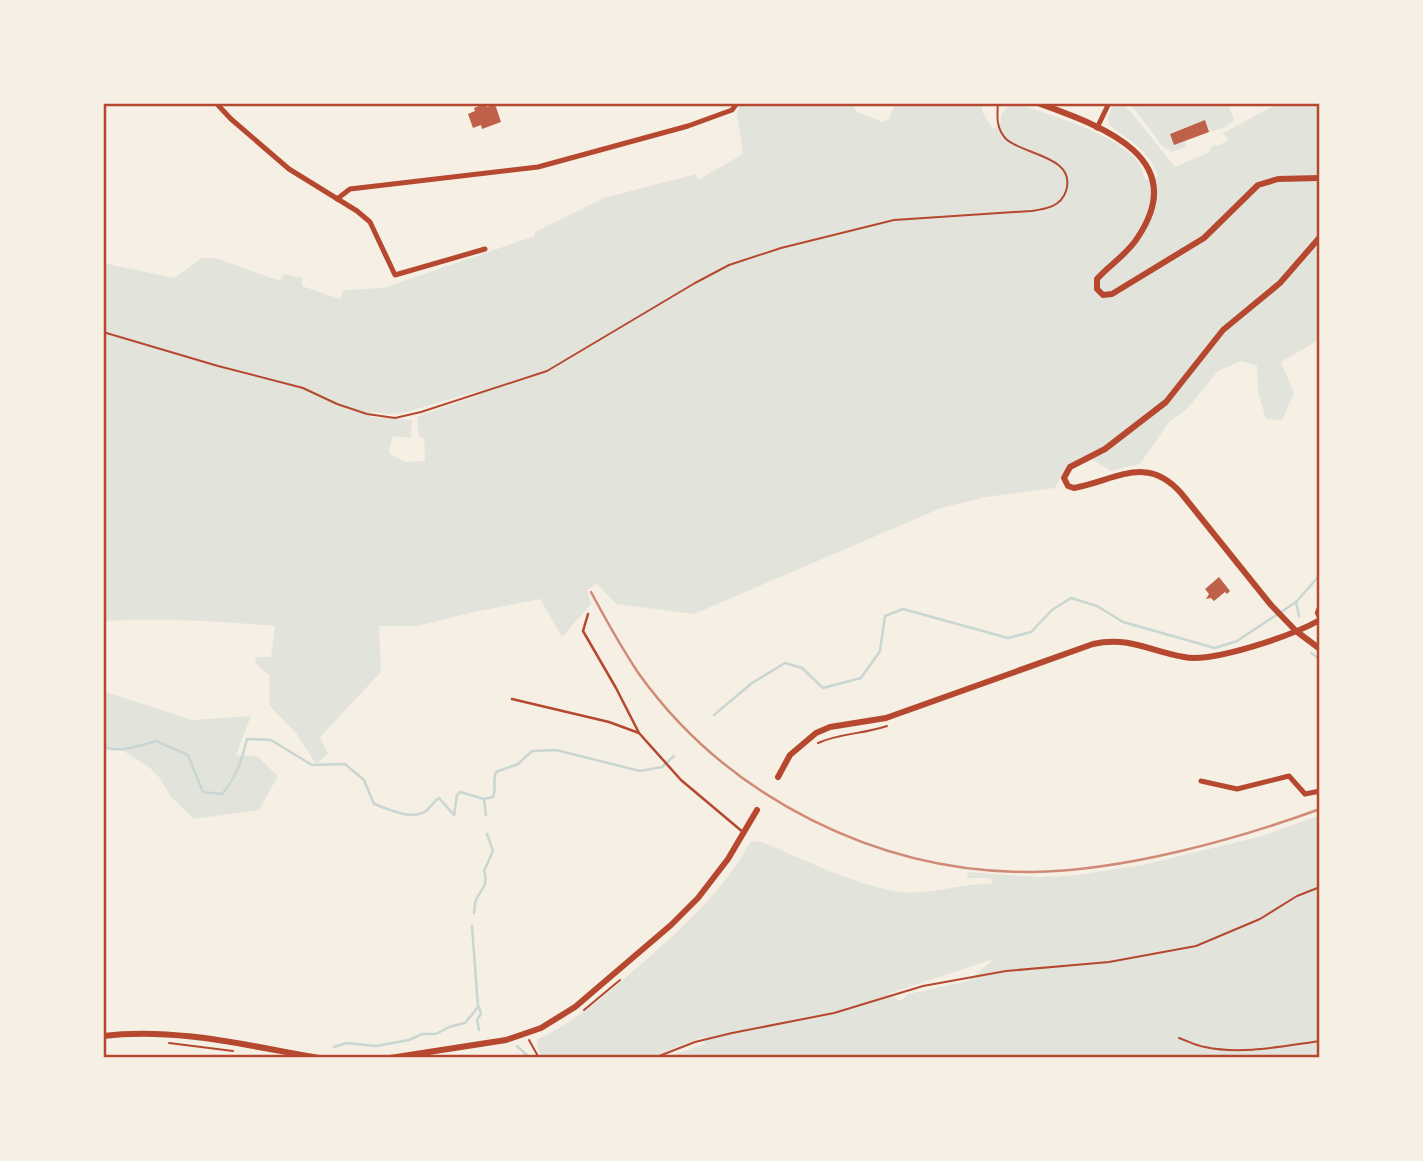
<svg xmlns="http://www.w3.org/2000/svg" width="1423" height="1161" viewBox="0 0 1423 1161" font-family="'Times New Roman',serif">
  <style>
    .green { fill: #e2e4dc; fill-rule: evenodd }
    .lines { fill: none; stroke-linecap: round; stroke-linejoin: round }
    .stream { stroke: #c9d6d2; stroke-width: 2.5 }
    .building { fill: #bf614a }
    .path { stroke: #b5482f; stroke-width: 2 }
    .service { stroke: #b5482f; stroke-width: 2.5 }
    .minor { stroke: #b5482f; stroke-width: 5 }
    .tertiary { stroke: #b5482f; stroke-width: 6 }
    .rail { stroke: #cf8b77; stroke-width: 2.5 }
    .neatline { fill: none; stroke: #b5482f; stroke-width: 2.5 }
  </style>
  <rect width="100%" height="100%" fill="#f6efe4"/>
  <!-- green -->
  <g class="green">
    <path d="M740 103H850L857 112 882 122 889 119 895 103H981L983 113 993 129 1000 124C1001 111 1005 107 1018 104 1050 115 1122 135 1140 165 1142 170 1144 176 1146 180L1158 176C1149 149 1130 141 1109 125L1108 117 1113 105 1123 106 1131 112 1175 167 1210 152V149L1216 144 1218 146 1228 140 1224 134H1221L1279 103H1320V339L1281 362 1294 393 1282 420 1266 419 1258 392 1257 366 1241 361 1218 371 1186 410 1169 422 1140 464 1111 471 1088 457 1061 476 1055 488 986 497 941 508 694 614 616 604 597 584 587 590 591 604 562 637 540 599 474 612 418 626H379L381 672 320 737 328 754 316 764 296 733 269 705 270 676 255 663 256 657H271L275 626C217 621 161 618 103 621V263L174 278 202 258H216L280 281 284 274 302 278V286L340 299 343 290 383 288 535 236V232L604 198 696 174 698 180 743 154 737 113ZM478 391 479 395 421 415 417 418 419 437 424 438 425 461 405 462 390 454 389 450 393 436 411 438 412 420 370 417 372 412 390 414 403 413Z"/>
    <path d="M1130 103H1228L1234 120C1227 127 1219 130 1209 132L1204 121 1170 133 1185 141 1186 147 1172 152 1163 147Z"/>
    <path d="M103 691 192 720 251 716 236 755 257 756 278 776 259 810 194 819 171 797 159 777 150 768 119 748 103 747Z"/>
    <path d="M1320 815V1058H664L705 1044 703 1037 649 1058H543L537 1047 538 1039C578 1020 600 999 633 971 678 932 722 894 751 841L762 842C803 859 857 886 900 892 931 895 961 883 992 884L991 878H967L968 872 1035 877 1069 876 1143 865 1262 836ZM994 959 968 981 908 994 900 1001 887 994Z"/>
  </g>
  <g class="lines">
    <!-- stream -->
    <g class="stream">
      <path d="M1296 602 1299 616"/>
      <path d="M1311 653 1320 659"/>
      <path d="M714 715 752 683 785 663 802 668 823 688 861 678 880 651 885 616 903 609 1008 638 1031 632 1052 610 1071 598 1097 606 1123 622 1215 648 1237 641 1296 602 1320 575"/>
      <path d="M103 747C121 753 138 746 156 741L188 755 203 792 222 794C236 778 242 760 247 739L271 740 312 765 345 764 364 780 374 804C389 809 411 821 426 811 431 807 434 801 439 798L454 815 457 795 460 792 484 799 493 797C497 788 492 781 496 772L518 764 532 751 556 750 640 771 662 767 674 756"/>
      <path d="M484 799 486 815"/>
      <path d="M474 913C475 909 474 904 476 900 481 889 489 885 484 871L493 851 487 834"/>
      <path d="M479 1007 481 1014 477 1020 479 1030"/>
      <path d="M517 1046 530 1058"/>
      <path d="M334 1047 347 1043 376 1046 409 1040 422 1034H436L449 1027 465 1023 478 1007 472 926"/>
    </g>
  </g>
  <!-- building -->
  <g class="building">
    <path d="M486 103 487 107 495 104 501 122 482 129 481 125 473 128 468 114 475 111 474 108Z"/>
    <path d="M1205 120 1209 132 1174 145 1170 134Z"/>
    <path d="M1219 577 1230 591 1227 594 1225 592 1214 601 1211 598 1206 599 1209 594 1205 589Z"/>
  </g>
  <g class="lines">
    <!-- path -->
    <g class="path">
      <path d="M103 332 218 366 303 388 337 404 367 414 395 418 421 412 547 371 695 283 729 265 781 248 894 220 1031 211C1045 209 1061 207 1066 191 1077 156 1023 155 1006 139 996 128 997 117 998 103"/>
      <path d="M818 743C840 733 864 734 887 726"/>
      <path d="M584 1010 620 980"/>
      <path d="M1179 1038C1188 1041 1196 1046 1205 1047 1242 1055 1283 1046 1320 1041"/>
      <path d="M529 1040 539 1058"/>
      <path d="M169 1043 233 1051"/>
      <path d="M654 1058 695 1042 732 1033 834 1013 923 986 1006 971 1109 962 1196 946 1260 919 1297 896 1320 887"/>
    </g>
    <!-- service -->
    <g class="service">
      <path d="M588 614 583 631 616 688 639 733"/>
      <path d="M1319 619 1316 613 1320 603"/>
      <path d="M512 699 609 722 639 733 681 780 744 833"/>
    </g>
    <!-- minor -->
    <g class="minor">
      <path d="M216 103 231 119 289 169 357 211 370 222 395 275 485 249"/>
      <path d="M1097 128 1109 103"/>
      <path d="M337 199 350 189 538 167 688 126 732 110 737 103"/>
      <path d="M1201 781 1237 789 1289 776 1305 794 1320 791"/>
    </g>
    <!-- tertiary -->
    <g class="tertiary">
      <path d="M1038 103C1098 125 1192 156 1138 237 1127 255 1110 264 1097 279V289L1103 295 1112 294 1204 238 1258 185 1278 179 1320 178"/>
      <path d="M1320 237 1280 283 1223 330 1166 402 1105 449 1070 467 1064 478 1068 486 1074 488C1116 480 1147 454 1181 493L1271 605 1296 631 1320 649"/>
      <path d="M778 777 790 755 816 733 830 727 886 718 1093 644C1128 636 1150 651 1184 657 1214 663 1293 635 1320 620"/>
      <path d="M103 1036C175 1027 249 1046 319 1058"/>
      <path d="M390 1058 506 1040 541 1028 575 1007 671 925 698 898 728 859 757 810"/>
    </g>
    <!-- rail -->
    <path class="rail" d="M591 592C606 620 621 647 639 674 728 798 879 873 1031 872 1122 871 1235 840 1320 809"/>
  </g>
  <!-- border -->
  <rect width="1423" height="1161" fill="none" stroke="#f6efe4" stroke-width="210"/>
  <rect x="105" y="105" width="1213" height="951" class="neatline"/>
</svg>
